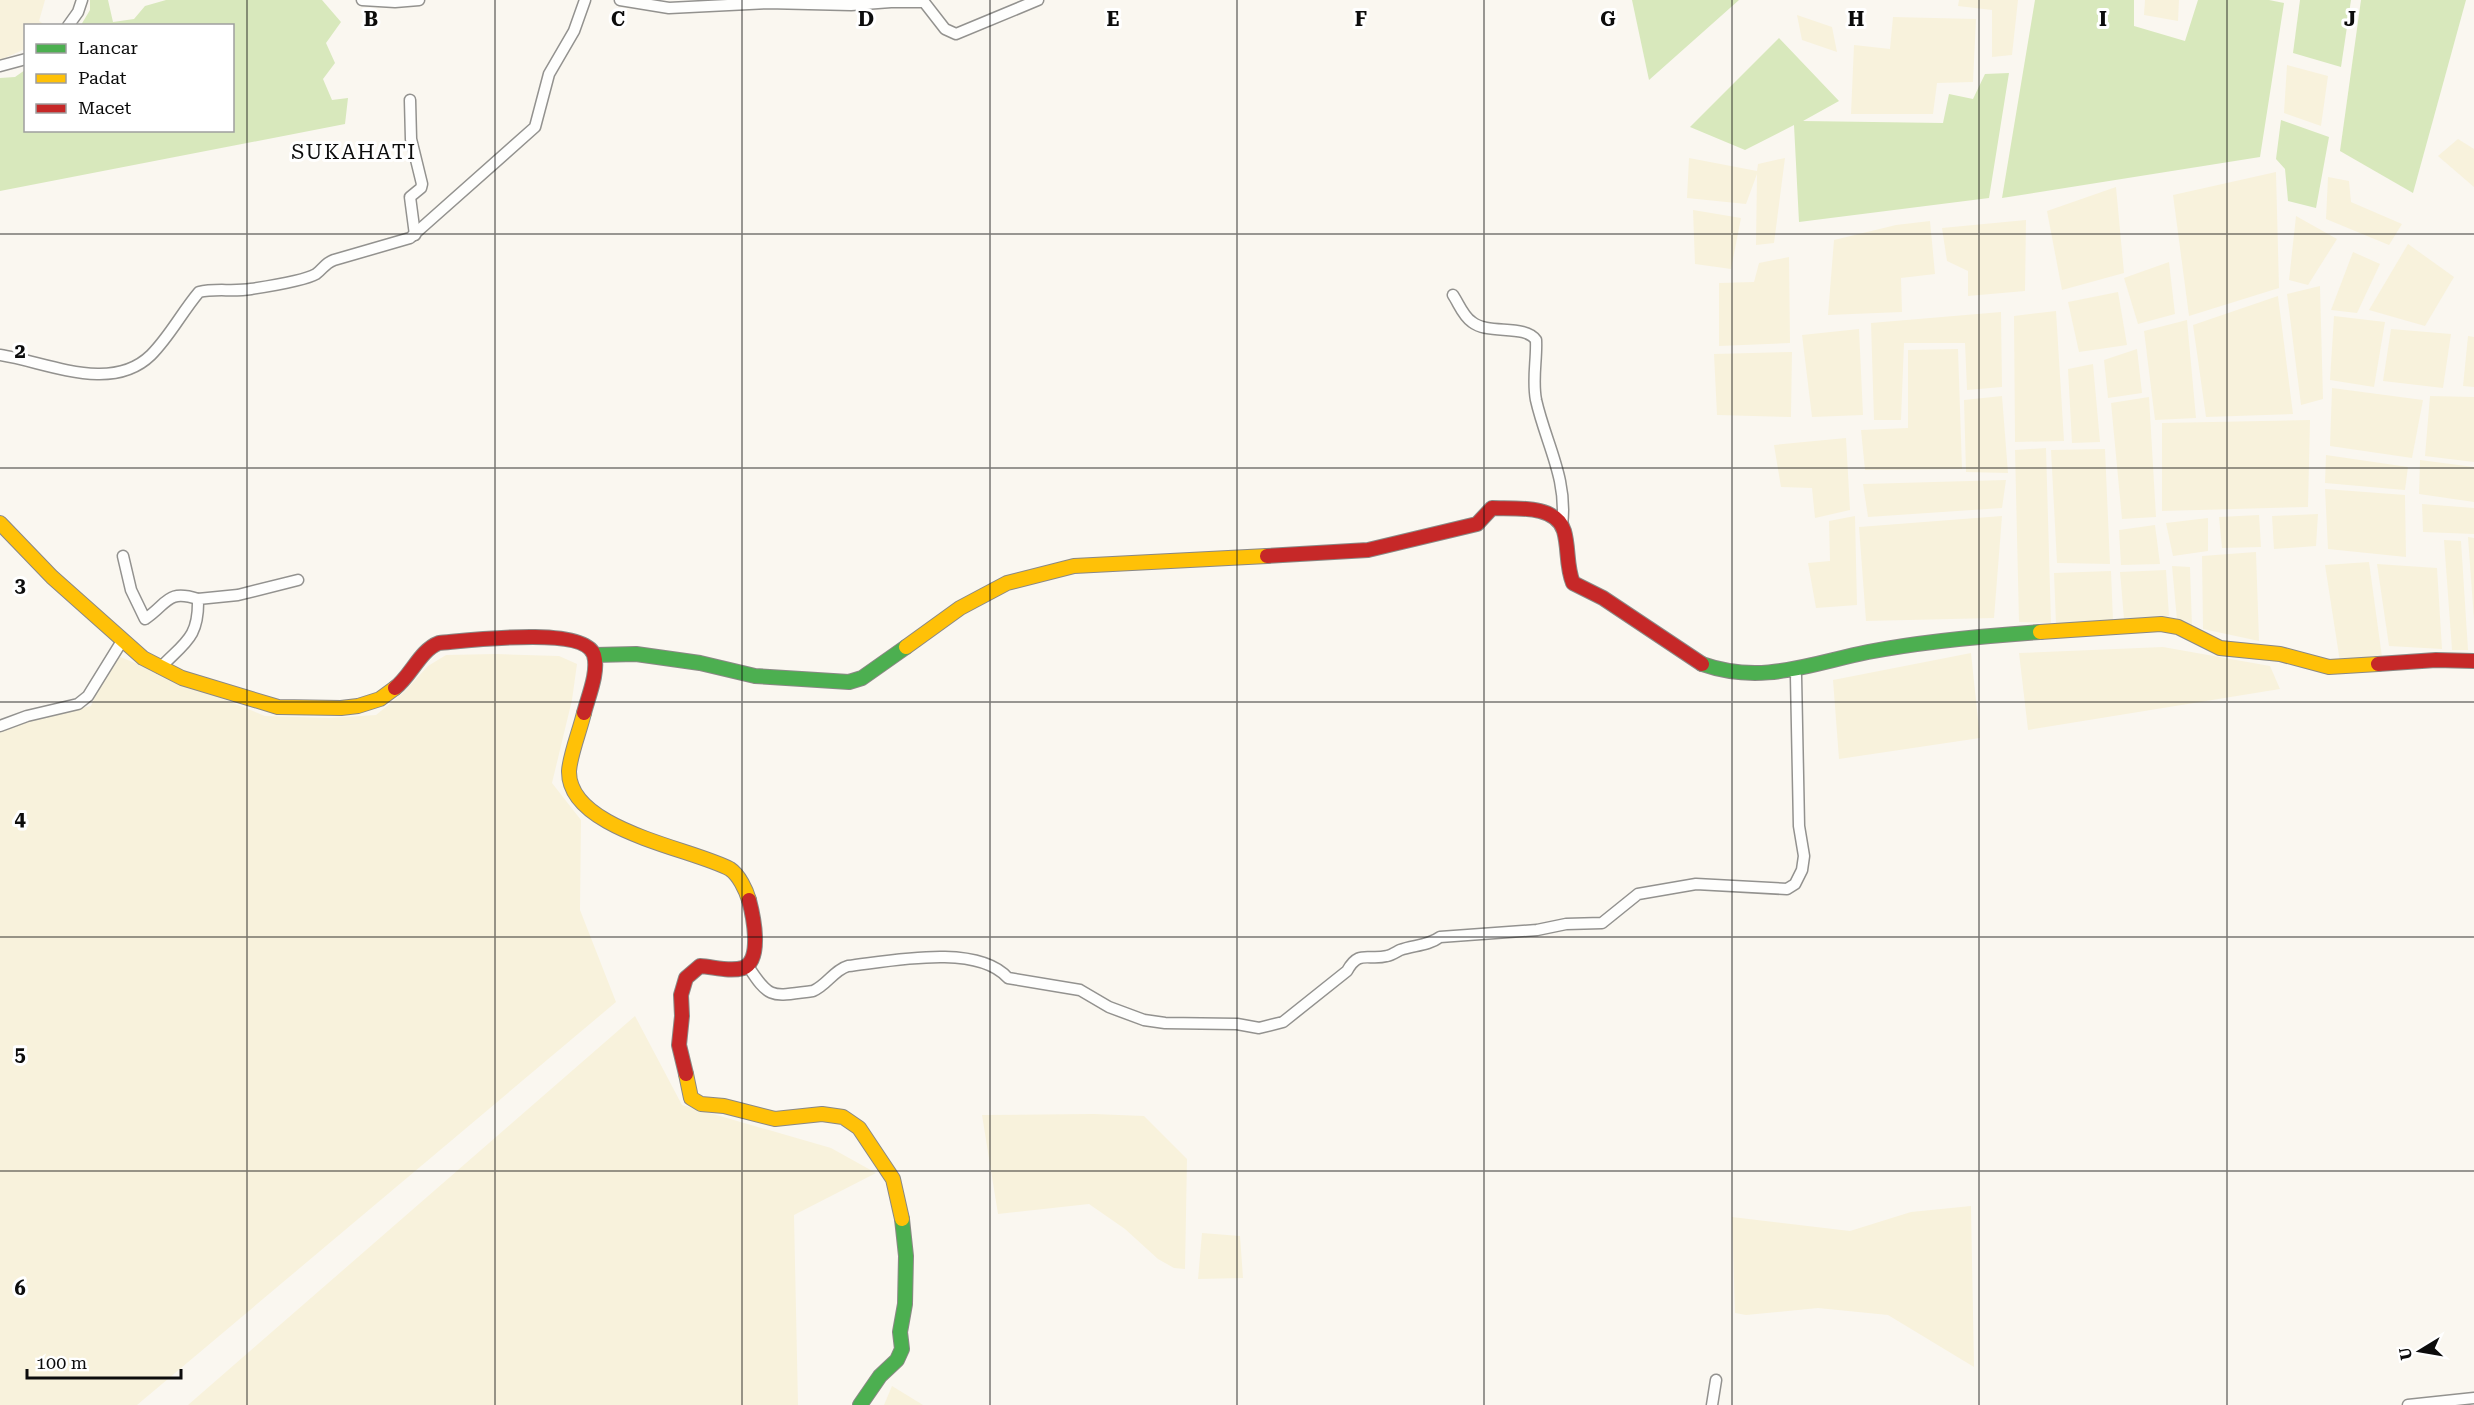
<svg xmlns="http://www.w3.org/2000/svg" width="2474" height="1405" viewBox="0 0 2474 1405" font-family="'Roboto Serif',serif">
  <style>
    .farmland { fill: #f8f2dc }
    .forest { fill: #d8e8bc }
    .lines { fill: none; stroke-linecap: round; stroke-linejoin: round }
    .street-casing { stroke: #93928f; stroke-width: 13 }
    .fast-casing { stroke: #8a8885; stroke-width: 16 }
    .slow-casing { stroke: #8a8885; stroke-width: 16 }
    .jam-casing { stroke: #8a8885; stroke-width: 16 }
    .street { stroke: #fefefd; stroke-width: 10 }
    .fast { stroke: #4caf50; stroke-width: 14 }
    .slow { stroke: #ffc107; stroke-width: 14 }
    .jam { stroke: #c62828; stroke-width: 14 }
    .grid { fill: none; stroke: #0c0c0c; stroke-width: 1.5; stroke-opacity: 0.55 }
    .labels { text-anchor: middle; stroke-width: 6; stroke-linejoin: round; paint-order: stroke }
    .quarter-label { font-size: 21px; letter-spacing: 1.5px; fill: #0c0c0c; stroke: #fff }
    .grid-label { font-size: 20px; text-anchor: middle; font-weight: bold; fill: #0c0c0c; stroke: #fff; stroke-width: 6; stroke-linejoin: round; paint-order: stroke }
  </style>
  <rect width="100%" height="100%" fill="#faf7f0"/>
  <!-- farmland -->
  <g class="farmland">
    <path d="M0 0H45L39 21 45 25 26 26 25 49 0 60Z"/>
    <path d="M1959 0H2018L2012 55 1992 57V10L1958 6Z"/>
    <path d="M2145 0H2179L2178 21 2144 15Z"/>
    <path d="M1797 15 1832 27 1837 52 1802 40Z"/>
    <path d="M1893 17 1976 19 1973 82 1937 83 1933 114H1851L1854 45 1890 49Z"/>
    <path d="M2287 65 2328 76 2321 126 2284 113Z"/>
    <path d="M2458 139 2474 149V187L2438 156Z"/>
    <path d="M1689 158 1757 171 1758 164 1785 158 1774 243 1756 245 1757 174 1746 204 1687 198Z"/>
    <path d="M2276 172 2279 288 2189 316 2173 195Z"/>
    <path d="M2328 177 2349 181 2351 202 2402 224 2389 245 2326 219Z"/>
    <path d="M2116 187 2124 273 2062 290 2047 211Z"/>
    <path d="M1693 210 1741 218 1731 269 1695 264Z"/>
    <path d="M2296 216 2337 239 2308 285 2289 280Z"/>
    <path d="M2026 220 2025 291 1968 296V271L1947 261 1942 228Z"/>
    <path d="M1930 221 1935 274 1901 278 1902 312 1828 315 1834 240 1896 225Z"/>
    <path d="M2408 244 2454 277 2425 326 2369 310Z"/>
    <path d="M2353 252 2380 264 2357 313 2331 310Z"/>
    <path d="M1789 257 1790 343 1719 346V283L1754 282 1759 263Z"/>
    <path d="M2169 262 2175 314 2138 324 2124 278Z"/>
    <path d="M2320 286 2323 399 2301 405 2287 294Z"/>
    <path d="M2118 292 2127 345 2079 352 2068 302Z"/>
    <path d="M2278 296 2293 414 2206 417 2193 325Z"/>
    <path d="M2056 311 2064 441 2015 442 2014 316Z"/>
    <path d="M2001 312 2002 387 1967 390 1965 343H1904L1901 420H1874L1871 323Z"/>
    <path d="M2334 316 2385 322 2374 387 2330 380Z"/>
    <path d="M2187 320 2196 418 2155 420 2144 331Z"/>
    <path d="M1859 329 1863 415 1812 417 1802 335Z"/>
    <path d="M2391 329 2451 334 2443 388 2383 381Z"/>
    <path d="M2468 336 2474 337V387L2463 386Z"/>
    <path d="M1958 349 1962 469 1865 470 1861 430 1908 428V350Z"/>
    <path d="M2137 349 2142 393 2108 398 2104 360Z"/>
    <path d="M1792 352 1791 417 1717 415 1714 354Z"/>
    <path d="M2093 364 2100 442 2072 443 2068 369Z"/>
    <path d="M2332 388 2423 400 2412 458 2330 446Z"/>
    <path d="M2002 396 2008 473 1966 472 1964 400Z"/>
    <path d="M2430 396 2474 397V462L2425 456Z"/>
    <path d="M2149 397 2156 517 2122 519 2111 403Z"/>
    <path d="M2310 420 2308 507 2162 511V423Z"/>
    <path d="M1846 438 1850 510 1815 518 1812 488 1781 487 1774 445Z"/>
    <path d="M2046 448 2051 623 2019 622 2015 450Z"/>
    <path d="M2105 449 2110 564 2057 563 2051 450Z"/>
    <path d="M2326 455 2408 467 2405 490 2325 483Z"/>
    <path d="M2420 460 2474 467V502L2419 494Z"/>
    <path d="M2006 480 2002 508 1868 517 1863 484Z"/>
    <path d="M2325 489 2405 495 2406 557 2328 549Z"/>
    <path d="M2422 504 2474 508V534L2423 532Z"/>
    <path d="M2318 514 2316 546 2274 549 2272 516Z"/>
    <path d="M2259 515 2261 547 2222 548 2219 517Z"/>
    <path d="M1855 516 1857 605 1816 608 1808 563 1830 561 1829 521Z"/>
    <path d="M2002 516 1994 618 1866 621 1859 527Z"/>
    <path d="M2208 518V551L2173 556 2166 523Z"/>
    <path d="M2155 525 2160 564 2121 565 2119 530Z"/>
    <path d="M2468 537 2474 538V620Z"/>
    <path d="M2444 540 2461 541 2468 650H2452Z"/>
    <path d="M2256 552 2259 641 2203 629 2202 556Z"/>
    <path d="M2369 562 2382 657 2340 662 2325 565Z"/>
    <path d="M2377 564 2437 568 2442 649 2389 646Z"/>
    <path d="M2172 566 2190 567 2192 627 2177 620Z"/>
    <path d="M2166 570 2169 616 2124 619 2120 572Z"/>
    <path d="M2111 571 2113 621 2056 624 2054 573Z"/>
    <path d="M2163 647 2270 666 2280 689 2028 730 2019 653Z"/>
    <path d="M1971 653 1980 738 1839 759 1833 680Z"/>
    <path d="M113 654 265 716 329 718 376 715 403 693 428 666 446 655 496 654 559 656 577 664 572 700 552 783 581 820 580 910 616 1002 137 1405H0V723L91 706Z"/>
    <path d="M635 1016 682 1105 831 1148 876 1173 794 1215 798 1405H188Z"/>
    <path d="M1094 1114 1144 1116 1187 1159 1185 1269 1174 1268 1158 1259 1125 1229 1089 1204 998 1214 982 1115Z"/>
    <path d="M1971 1206 1974 1367 1888 1315 1818 1308 1746 1315 1735 1313 1732 1217 1850 1231 1911 1212Z"/>
    <path d="M1202 1233 1240 1236 1243 1278 1198 1279Z"/>
    <path d="M892 1386 923 1405H884Z"/>
  </g>
  <!-- forest -->
  <g class="forest">
    <path d="M90 0H108L113 22 134 19 145 6 166 0H322L341 22 326 43 335 63 323 79 332 100 348 98 345 124 0 191V78L15 77 25 70 26 130H232V26L81 25 90 10Z"/>
    <path d="M1632 0H1739L1649 80Z"/>
    <path d="M2035 0H2134V26L2185 41 2198 0H2269L2284 3 2260 157 2002 198Z"/>
    <path d="M2300 0H2351L2341 67 2293 53Z"/>
    <path d="M2361 0H2466L2413 193 2340 151Z"/>
    <path d="M1779 38 1839 101 1803 121 1943 123 1949 94 1973 99 1985 74 2009 73 1989 198 1799 222 1794 125 1745 150 1690 127Z"/>
    <path d="M2281 120 2329 137 2316 208 2288 201 2285 169 2276 159Z"/>
  </g>
  <g class="lines">
    <!-- street casing -->
    <g class="street-casing">
      <g id="street">
        <path d="M362 0 395 2 419 0"/>
        <path d="M620 0 669 8 767 3 851 5 891 2H924L945 29 956 34 1038 0"/>
        <path d="M68 26 78 12 82 0"/>
        <path d="M0 66 26 59"/>
        <path d="M410 100 411 139 422 184 421 188 410 197 415 235"/>
        <path d="M1453 295C1459 304 1463 316 1472 322 1488 335 1525 324 1536 340 1537 360 1532 379 1536 400 1546 444 1568 479 1562 525"/>
        <path d="M0 355C47 362 111 394 151 355 170 336 182 312 199 292 215 288 233 292 251 289 264 287 306 280 316 274 323 269 325 263 334 260L410 238 535 127 549 74 574 31 585 0"/>
        <path d="M123 556 131 590 145 619C168 604 166 589 198 599"/>
        <path d="M160 668C185 642 199 638 198 599L238 595 298 580"/>
        <path d="M0 726 27 716 78 704 88 696 122 641"/>
        <path d="M748 966C770 1001 773 996 813 991 827 985 834 970 848 966 891 961 977 943 1008 978L1080 990 1109 1007 1144 1020 1165 1023 1237 1024 1259 1028 1283 1022 1347 971C1359 949 1368 961 1387 956 1392 955 1396 952 1400 950 1413 945 1428 946 1440 937L1537 930 1566 924 1602 923 1638 894 1696 884 1787 889 1795 884 1802 870 1804 856 1799 826 1796 676 1793 670"/>
        <path d="M1712 1405 1716 1380"/>
        <path d="M2408 1405 2474 1398"/>
      </g>
    </g>
    <!-- fast casing -->
    <g class="fast-casing">
      <g id="fast">
        <path d="M595 655 636 654 700 663 755 676 849 682 862 678 906 647"/>
        <path d="M1702 664C1762 685 1809 664 1868 652 1924 641 1982 636 2040 632"/>
        <path d="M860 1405 880 1376 897 1360 902 1349 900 1332 905 1304 906 1256 902 1219"/>
      </g>
    </g>
    <!-- slow casing -->
    <g class="slow-casing">
      <g id="slow">
        <path d="M0 523 52 577 143 658 182 678 278 707 341 708 358 706 380 699 395 688"/>
        <path d="M2040 632 2161 624 2178 627 2220 648 2280 654 2329 667 2378 664"/>
        <path d="M906 647 960 608 1007 583 1074 566 1267 556"/>
        <path d="M584 713C580 730 570 755 569 771 568 830 691 848 730 869 739 875 746 890 749 900"/>
        <path d="M686 1074 691 1098 701 1104 724 1106 775 1119 822 1114 843 1117 859 1128 893 1179 902 1219"/>
      </g>
    </g>
    <!-- jam casing -->
    <g class="jam-casing">
      <g id="jam">
        <path d="M1267 556 1368 550 1477 524 1492 508C1514 509 1556 504 1564 531 1569 548 1566 566 1573 583L1603 598 1702 664"/>
        <path d="M2378 664 2436 660 2474 661"/>
        <path d="M395 688C411 676 420 650 439 643 465 641 585 625 594 655 599 672 588 697 584 713"/>
        <path d="M686 1074 679 1045 682 1016 681 995 686 978 700 966C714 967 730 972 743 968 763 960 753 915 749 900"/>
      </g>
    </g>
    <!-- street -->
    <use href="#street" class="street"/>
    <!-- fast -->
    <use href="#fast" class="fast"/>
    <!-- slow -->
    <use href="#slow" class="slow"/>
    <!-- jam -->
    <use href="#jam" class="jam"/>
  </g>
  <!-- grid -->
  <path class="grid" d="M247 0V1405M495 0V1405M742 0V1405M990 0V1405M1237 0V1405M1484 0V1405M1732 0V1405M1979 0V1405M2227 0V1405M0 234H2474M0 468H2474M0 702H2474M0 937H2474M0 1171H2474"/>
  <g class="labels">
    <!-- quarter labels -->
    <g class="quarter-label">
      <text x="354" y="159">SUKAHATI</text>
    </g>
  </g>
  <g class="grid-label">
    <text x="371" y="26">B</text>
    <text x="618" y="26">C</text>
    <text x="866" y="26">D</text>
    <text x="1113" y="26">E</text>
    <text x="1361" y="26">F</text>
    <text x="1608" y="26">G</text>
    <text x="1856" y="26">H</text>
    <text x="2103" y="26">I</text>
    <text x="2350" y="26">J</text>
    <text x="20" y="358">2</text>
    <text x="20" y="592">3</text>
    <text x="20" y="826">4</text>
    <text x="20" y="1061">5</text>
    <text x="20" y="1295">6</text>
  </g>
  <!-- legend -->
  <rect x="24" y="24" width="210" height="108" fill="#ffffff" stroke="#9e9e9e" stroke-width="1.5"/>
  <rect x="36" y="44" width="30" height="9" fill="#4caf50" stroke="#9e9e9e" stroke-width="1.5"/>
  <text x="78" y="54" font-size="18" fill="#0c0c0c">Lancar</text>
  <rect x="36" y="74" width="30" height="9" fill="#ffc107" stroke="#9e9e9e" stroke-width="1.5"/>
  <text x="78" y="84" font-size="18" fill="#0c0c0c">Padat</text>
  <rect x="36" y="104" width="30" height="9" fill="#c62828" stroke="#9e9e9e" stroke-width="1.5"/>
  <text x="78" y="114" font-size="18" fill="#0c0c0c">Macet</text>
  <!-- north arrow -->
  <g transform="translate(2420 1351) rotate(259)" stroke="#ffffff" stroke-width="4.5" paint-order="stroke">
  <path d="M0-4.5L10 22L0 15L-10 22Z" fill="#0c0c0c"/>
  <text y="-9" font-size="16" font-weight="bold" text-anchor="middle" fill="#0c0c0c">U</text>
  </g>
  <!-- scale -->
  <path d="M27 1369v9h154v-9" fill="none" stroke="#0c0c0c" stroke-width="3"/>
  <text x="36" y="1369" font-size="18" fill="#0c0c0c" stroke="#ffffff" stroke-width="4.5" paint-order="stroke">100 m</text>
</svg>
